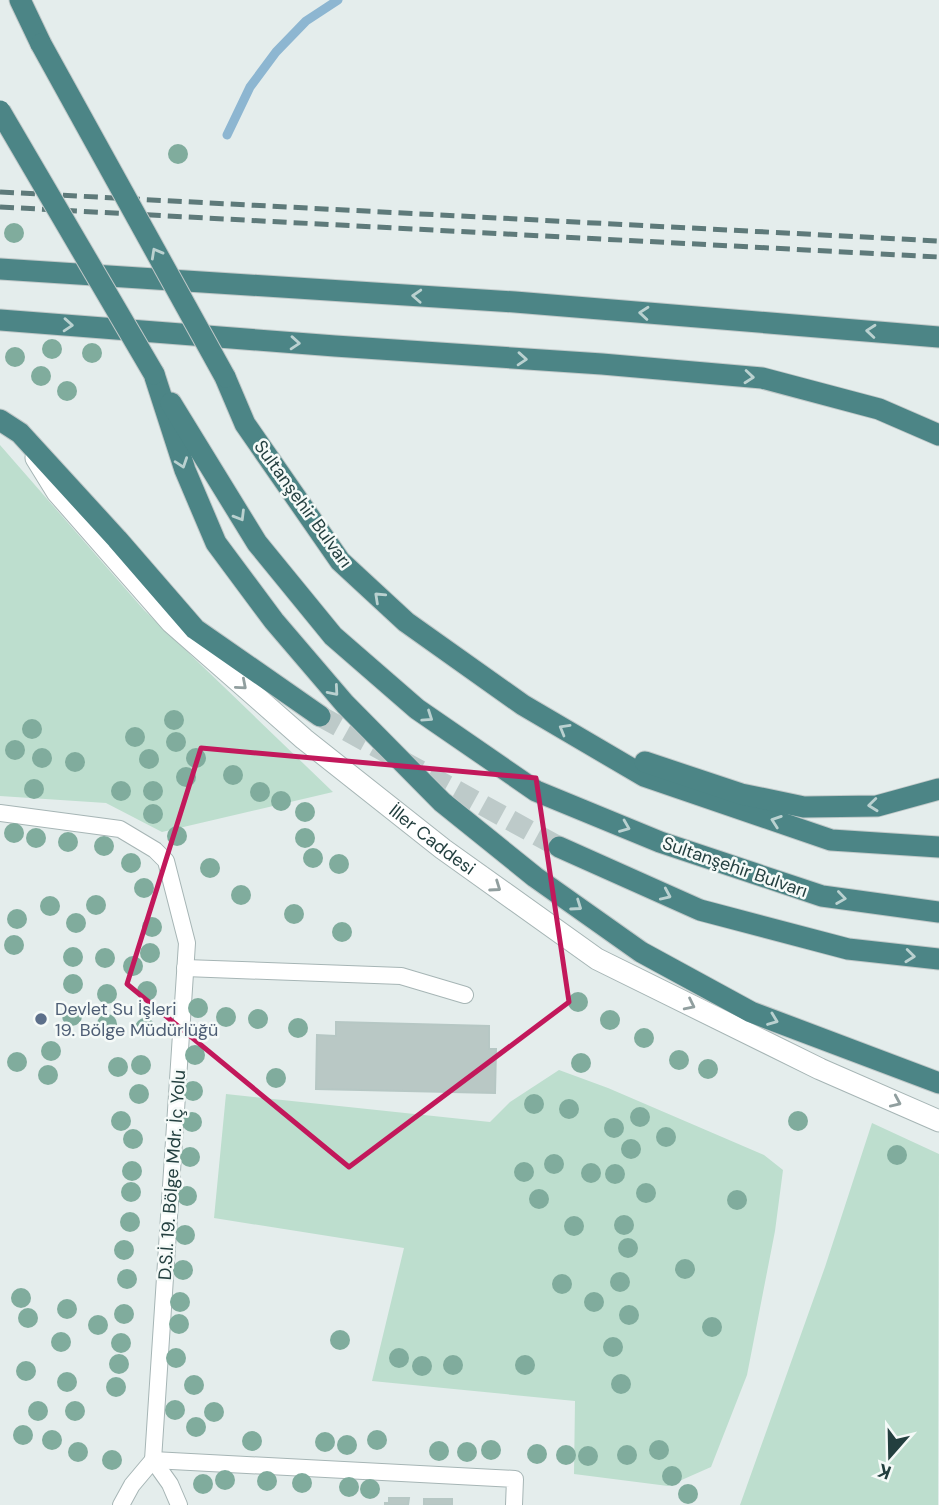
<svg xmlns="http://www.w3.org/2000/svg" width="939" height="1505" viewBox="0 0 939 1505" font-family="'DM Sans',sans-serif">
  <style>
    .green { fill: #bddece }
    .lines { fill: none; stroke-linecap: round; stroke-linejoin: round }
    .stream { stroke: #8db6d1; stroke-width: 9 }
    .building { fill: #b9c8c5; stroke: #b6c7c4; stroke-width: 2 }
    .trunk-tunnel { stroke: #bdcac9; stroke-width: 21; stroke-dasharray: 21 10; stroke-linecap: butt }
    .service-casing { stroke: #a6b5b5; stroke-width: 18 }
    .tertiary-casing { stroke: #a6b5b5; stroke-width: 23 }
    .trunk-casing { stroke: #c1c9c9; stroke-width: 23 }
    .service { stroke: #fff; stroke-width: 16 }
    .tertiary { stroke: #fff; stroke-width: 21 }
    .trunk { stroke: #4c8586; stroke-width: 21 }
    .rail { stroke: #5e7a7a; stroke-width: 5; stroke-dasharray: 14 7; stroke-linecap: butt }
    .trunk-bridge-casing { stroke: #c1c9c9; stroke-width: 23; stroke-linecap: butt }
    .trunk-bridge { stroke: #4c8586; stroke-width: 21 }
    .tree { fill: #80ac9d }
    .oneway { stroke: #bad1d0 }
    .oneway2 { stroke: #919f9f }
    .marked { fill: none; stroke: #c2185b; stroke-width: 5; stroke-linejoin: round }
    .service-dot { fill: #5c6f8a; stroke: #f5faf8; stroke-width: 2.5 }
    .labels { text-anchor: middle; stroke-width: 5; stroke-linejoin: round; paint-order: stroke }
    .street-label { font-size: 18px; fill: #233f3f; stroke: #f5faf8 }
    .service-label { font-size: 18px; fill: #4e5e75; stroke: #f5faf8; text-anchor: start }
  </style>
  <rect width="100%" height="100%" fill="#e4edec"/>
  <!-- green -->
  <g class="green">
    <path d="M0 445 144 610 333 792 162 832 106 803 0 796Z"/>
    <path d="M559 1070 608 1088 764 1155 783 1170 775 1231 747 1375 711 1467 668 1486 574 1474 575 1401 372 1381 404 1248 214 1218 226 1094 490 1122 510 1102Z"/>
    <path d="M872 1123 939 1154 938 1505H740L825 1267Z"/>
  </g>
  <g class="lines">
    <!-- stream -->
    <path class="stream" d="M227 135 250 87 276 52 306 21 338 0"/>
  </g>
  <!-- building -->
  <g class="building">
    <path d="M336 1022 489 1026V1049H496L495 1093 316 1089 317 1035 336 1036Z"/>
    <path d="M389 1498H409L408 1505H385V1503H389Z"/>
    <rect x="424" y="1499" width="28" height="6"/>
  </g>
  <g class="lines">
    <!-- trunk-tunnel -->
    <path class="trunk-tunnel" d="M320 716 559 847"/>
    <!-- service casing -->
    <g class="service-casing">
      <g id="service">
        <path d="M0 813 120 829 155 850 166 861 187 943 153 1460 170 1484 179 1505"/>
        <path d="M185 968 401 976 465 995"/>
        <path d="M121 1505 132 1485 153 1460 515 1479 514 1505"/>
      </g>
    </g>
    <!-- tertiary casing -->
    <g class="tertiary-casing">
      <g id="tertiary">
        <path id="s1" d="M36 458 57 492 171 622 304 739 443 849 597 959 820 1069 939 1121"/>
      </g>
    </g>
    <!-- trunk casing -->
    <g class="trunk-casing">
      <g id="trunk">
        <path d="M20 0 41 44"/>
        <path d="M0 269 515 302 939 337"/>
        <path d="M0 320 335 346 602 364 762 378 879 409 939 435"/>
        <path d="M154 374 185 470 216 543 274 621 345 704 442 802 535 877 641 952 751 1012 939 1083"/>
        <path d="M225 377 245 424 340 561 406 622 523 705 644 776 831 840 939 847"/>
        <path d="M171 403 257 543 333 636 417 709 536 791 660 842 822 896 939 912"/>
        <path d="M0 420 20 433 117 539 195 629 320 716"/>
        <path d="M645 762 741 794 804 807 877 806 939 789"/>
        <path d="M559 847 700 910 848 949 939 959"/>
      </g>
    </g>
    <!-- service -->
    <use href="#service" class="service"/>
    <!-- tertiary -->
    <use href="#tertiary" class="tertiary"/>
    <!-- trunk -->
    <use href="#trunk" class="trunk"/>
    <!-- rail -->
    <g class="rail">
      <path d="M0 192 939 241"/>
      <path d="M0 207 939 257"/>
    </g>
    <!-- trunk-bridge casing -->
    <g class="trunk-bridge-casing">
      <g id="trunk-bridge">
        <path d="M41 44 225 377"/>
        <path d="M0 111 154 374"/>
      </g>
    </g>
    <!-- trunk-bridge -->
    <use href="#trunk-bridge" class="trunk-bridge"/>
  </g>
  <!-- trees -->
  <g class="tree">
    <circle cx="178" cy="154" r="10"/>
    <circle cx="14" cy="233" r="10"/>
    <circle cx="52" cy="349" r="10"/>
    <circle cx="92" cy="353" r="10"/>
    <circle cx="15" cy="357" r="10"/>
    <circle cx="41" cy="376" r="10"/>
    <circle cx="67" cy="391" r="10"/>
    <circle cx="174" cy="720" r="10"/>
    <circle cx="32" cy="729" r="10"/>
    <circle cx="135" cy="737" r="10"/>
    <circle cx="176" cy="742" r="10"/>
    <circle cx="15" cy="750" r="10"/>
    <circle cx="42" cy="758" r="10"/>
    <circle cx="196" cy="758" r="10"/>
    <circle cx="149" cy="759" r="10"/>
    <circle cx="75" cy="762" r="10"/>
    <circle cx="233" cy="775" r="10"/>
    <circle cx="186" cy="777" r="10"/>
    <circle cx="34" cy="789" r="10"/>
    <circle cx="121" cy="791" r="10"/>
    <circle cx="153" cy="791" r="10"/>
    <circle cx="260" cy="792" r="10"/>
    <circle cx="281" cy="801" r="10"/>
    <circle cx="305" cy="812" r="10"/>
    <circle cx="153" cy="814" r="10"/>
    <circle cx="14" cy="833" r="10"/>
    <circle cx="177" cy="836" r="10"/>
    <circle cx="36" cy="838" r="10"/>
    <circle cx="305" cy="838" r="10"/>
    <circle cx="68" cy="842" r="10"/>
    <circle cx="104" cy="846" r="10"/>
    <circle cx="313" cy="858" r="10"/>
    <circle cx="131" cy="863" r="10"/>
    <circle cx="339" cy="864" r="10"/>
    <circle cx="210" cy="868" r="10"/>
    <circle cx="144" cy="888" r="10"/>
    <circle cx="241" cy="895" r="10"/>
    <circle cx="96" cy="905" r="10"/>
    <circle cx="50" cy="906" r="10"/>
    <circle cx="294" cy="914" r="10"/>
    <circle cx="17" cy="919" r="10"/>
    <circle cx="76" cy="923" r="10"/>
    <circle cx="152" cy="927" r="10"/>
    <circle cx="342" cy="932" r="10"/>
    <circle cx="14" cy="945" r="10"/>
    <circle cx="150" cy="953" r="10"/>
    <circle cx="73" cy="957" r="10"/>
    <circle cx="105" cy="958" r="10"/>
    <circle cx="133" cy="966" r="10"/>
    <circle cx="73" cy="984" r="10"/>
    <circle cx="147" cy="991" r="10"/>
    <circle cx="107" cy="994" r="10"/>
    <circle cx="578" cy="1002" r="10"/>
    <circle cx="198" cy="1008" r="10"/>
    <circle cx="72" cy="1016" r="10"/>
    <circle cx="226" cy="1017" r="10"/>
    <circle cx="258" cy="1019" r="10"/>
    <circle cx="610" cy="1020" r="10"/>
    <circle cx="107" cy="1024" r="10"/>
    <circle cx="145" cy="1028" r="10"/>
    <circle cx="298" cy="1028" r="10"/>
    <circle cx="644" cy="1038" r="10"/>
    <circle cx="51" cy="1051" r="10"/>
    <circle cx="195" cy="1055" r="10"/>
    <circle cx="679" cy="1060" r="10"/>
    <circle cx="17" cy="1062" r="10"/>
    <circle cx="581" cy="1063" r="10"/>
    <circle cx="141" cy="1065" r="10"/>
    <circle cx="118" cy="1067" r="10"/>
    <circle cx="708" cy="1069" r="10"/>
    <circle cx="48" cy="1075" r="10"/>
    <circle cx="276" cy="1078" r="10"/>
    <circle cx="193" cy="1091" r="10"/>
    <circle cx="139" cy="1094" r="10"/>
    <circle cx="534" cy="1104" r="10"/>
    <circle cx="569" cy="1109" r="10"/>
    <circle cx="640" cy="1117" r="10"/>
    <circle cx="121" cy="1121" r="10"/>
    <circle cx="798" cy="1121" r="10"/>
    <circle cx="192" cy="1122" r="10"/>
    <circle cx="614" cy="1128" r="10"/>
    <circle cx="666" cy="1137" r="10"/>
    <circle cx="133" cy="1139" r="10"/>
    <circle cx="631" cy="1149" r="10"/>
    <circle cx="897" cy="1155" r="10"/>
    <circle cx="190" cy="1157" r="10"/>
    <circle cx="554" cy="1164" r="10"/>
    <circle cx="132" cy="1171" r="10"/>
    <circle cx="524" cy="1172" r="10"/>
    <circle cx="591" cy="1173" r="10"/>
    <circle cx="615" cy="1174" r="10"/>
    <circle cx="131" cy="1192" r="10"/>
    <circle cx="646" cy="1193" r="10"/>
    <circle cx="187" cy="1196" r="10"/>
    <circle cx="539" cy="1199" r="10"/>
    <circle cx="737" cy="1200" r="10"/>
    <circle cx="130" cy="1222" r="10"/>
    <circle cx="624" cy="1225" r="10"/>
    <circle cx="574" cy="1226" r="10"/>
    <circle cx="185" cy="1235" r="10"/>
    <circle cx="628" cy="1248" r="10"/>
    <circle cx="124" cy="1250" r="10"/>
    <circle cx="685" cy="1269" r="10"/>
    <circle cx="183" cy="1270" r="10"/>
    <circle cx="127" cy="1279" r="10"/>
    <circle cx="620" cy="1282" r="10"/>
    <circle cx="562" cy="1284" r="10"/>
    <circle cx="21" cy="1298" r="10"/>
    <circle cx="180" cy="1302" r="10"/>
    <circle cx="594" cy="1302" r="10"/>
    <circle cx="67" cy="1309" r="10"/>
    <circle cx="124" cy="1314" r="10"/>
    <circle cx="629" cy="1315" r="10"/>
    <circle cx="28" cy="1318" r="10"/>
    <circle cx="179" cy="1324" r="10"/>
    <circle cx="98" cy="1325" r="10"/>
    <circle cx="712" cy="1327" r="10"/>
    <circle cx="340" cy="1340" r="10"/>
    <circle cx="61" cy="1342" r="10"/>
    <circle cx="121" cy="1343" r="10"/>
    <circle cx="613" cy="1347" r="10"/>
    <circle cx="176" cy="1358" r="10"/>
    <circle cx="399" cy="1358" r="10"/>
    <circle cx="119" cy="1364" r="10"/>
    <circle cx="453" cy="1365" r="10"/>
    <circle cx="525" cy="1365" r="10"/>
    <circle cx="422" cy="1366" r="10"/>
    <circle cx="26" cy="1371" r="10"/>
    <circle cx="67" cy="1382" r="10"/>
    <circle cx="621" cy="1384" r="10"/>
    <circle cx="194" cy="1385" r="10"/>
    <circle cx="116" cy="1387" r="10"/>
    <circle cx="175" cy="1410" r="10"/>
    <circle cx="38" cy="1411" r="10"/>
    <circle cx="75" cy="1411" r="10"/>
    <circle cx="214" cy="1412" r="10"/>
    <circle cx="196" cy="1427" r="10"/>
    <circle cx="23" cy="1435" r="10"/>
    <circle cx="52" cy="1440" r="10"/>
    <circle cx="377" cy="1440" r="10"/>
    <circle cx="252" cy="1441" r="10"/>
    <circle cx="325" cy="1442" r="10"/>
    <circle cx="347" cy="1445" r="10"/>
    <circle cx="491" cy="1450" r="10"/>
    <circle cx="659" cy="1450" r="10"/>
    <circle cx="439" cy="1451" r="10"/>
    <circle cx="78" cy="1452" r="10"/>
    <circle cx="467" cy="1452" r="10"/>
    <circle cx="537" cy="1454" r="10"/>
    <circle cx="566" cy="1455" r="10"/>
    <circle cx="627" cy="1455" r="10"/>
    <circle cx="588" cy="1456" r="10"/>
    <circle cx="112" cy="1460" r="10"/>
    <circle cx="672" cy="1476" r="10"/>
    <circle cx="225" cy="1480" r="10"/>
    <circle cx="267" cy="1481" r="10"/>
    <circle cx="302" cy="1483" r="10"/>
    <circle cx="203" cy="1484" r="10"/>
    <circle cx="349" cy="1487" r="10"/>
    <circle cx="370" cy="1489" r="10"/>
    <circle cx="688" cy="1494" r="10"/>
  </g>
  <!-- one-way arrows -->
  <defs><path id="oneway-chevron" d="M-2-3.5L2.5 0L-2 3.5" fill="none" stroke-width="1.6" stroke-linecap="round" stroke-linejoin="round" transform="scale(1.75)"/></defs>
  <g class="oneway">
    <use href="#oneway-chevron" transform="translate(156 253) rotate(-119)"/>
    <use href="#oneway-chevron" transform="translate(417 296) rotate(-177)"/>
    <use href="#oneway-chevron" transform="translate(644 313) rotate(-175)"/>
    <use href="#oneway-chevron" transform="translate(68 325) rotate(4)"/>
    <use href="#oneway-chevron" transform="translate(871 331) rotate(-175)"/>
    <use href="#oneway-chevron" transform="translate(295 343) rotate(4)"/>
    <use href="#oneway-chevron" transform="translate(522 359) rotate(4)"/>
    <use href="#oneway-chevron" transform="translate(749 377) rotate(5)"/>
    <use href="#oneway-chevron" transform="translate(182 463) rotate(71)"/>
    <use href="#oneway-chevron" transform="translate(240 516) rotate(59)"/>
    <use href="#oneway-chevron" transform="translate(379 597) rotate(-137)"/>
    <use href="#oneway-chevron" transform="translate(334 691) rotate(49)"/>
    <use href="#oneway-chevron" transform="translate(428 717) rotate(34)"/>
    <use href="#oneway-chevron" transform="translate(564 729) rotate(-150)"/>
    <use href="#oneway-chevron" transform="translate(873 805) rotate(174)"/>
    <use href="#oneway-chevron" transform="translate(776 821) rotate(-161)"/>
    <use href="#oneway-chevron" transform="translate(625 827) rotate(22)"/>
    <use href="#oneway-chevron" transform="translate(666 895) rotate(24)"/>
    <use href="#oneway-chevron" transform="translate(841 898) rotate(8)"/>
    <use href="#oneway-chevron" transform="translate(577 906) rotate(35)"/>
    <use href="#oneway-chevron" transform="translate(910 956) rotate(6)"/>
    <use href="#oneway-chevron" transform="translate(773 1020) rotate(21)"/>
  </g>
  <g class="oneway2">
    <use href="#oneway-chevron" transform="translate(242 685) rotate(41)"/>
    <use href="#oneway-chevron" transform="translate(496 887) rotate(35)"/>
    <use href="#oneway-chevron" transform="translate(690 1005) rotate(26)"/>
    <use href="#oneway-chevron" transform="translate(896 1102) rotate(24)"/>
  </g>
  <!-- marked area -->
  <path class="marked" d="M201 748 536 778 569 1002 349 1167 127 984Z"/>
  <!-- markers -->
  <circle class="service-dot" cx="41" cy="1019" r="7"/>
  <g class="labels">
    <!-- street labels -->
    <g class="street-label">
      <text transform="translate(303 504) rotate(54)" y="6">Sultanşehir Bulvarı</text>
      <text dy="6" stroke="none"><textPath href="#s1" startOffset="553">İller Caddesi</textPath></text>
      <text transform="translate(735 867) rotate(19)" y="6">Sultanşehir Bulvarı</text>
      <text transform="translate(172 1175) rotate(-86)" y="6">D.S.İ. 19. Bölge Mdr. İç Yolu</text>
    </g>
    <!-- service labels -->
    <g class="service-label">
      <text x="55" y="1015">Devlet Su İşleri<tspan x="55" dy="21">19. Bölge Müdürlüğü</tspan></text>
    </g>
  </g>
  <!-- north arrow -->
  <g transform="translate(890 1456) rotate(200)" stroke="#f5faf8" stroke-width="5" paint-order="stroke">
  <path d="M0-5L12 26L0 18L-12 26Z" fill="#233f3f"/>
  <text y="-10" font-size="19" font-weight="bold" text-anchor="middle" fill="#233f3f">K</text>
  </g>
</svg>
